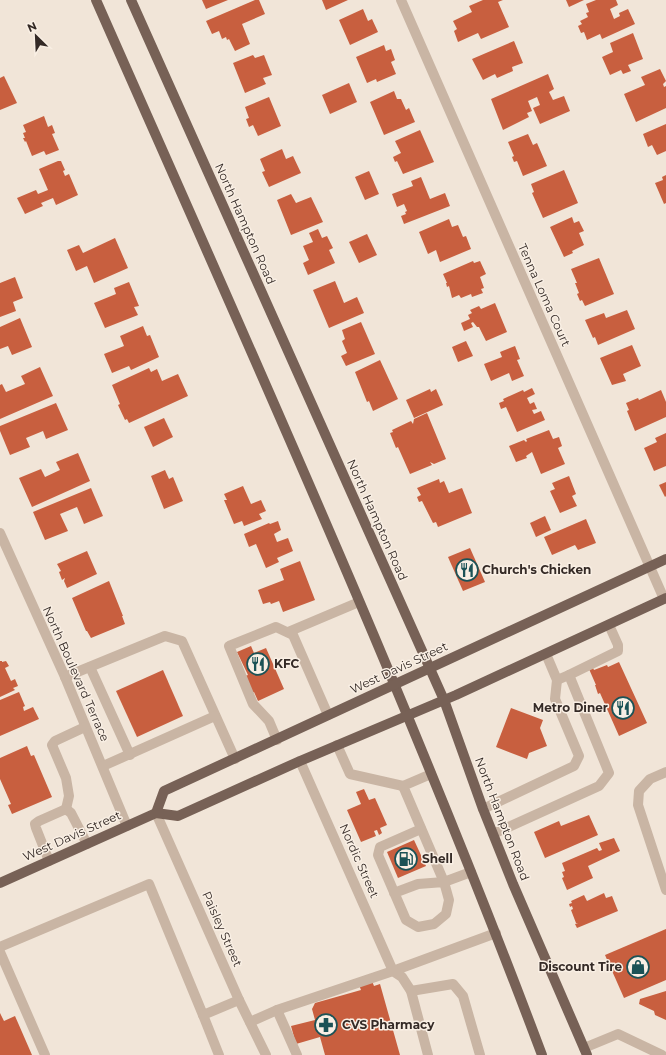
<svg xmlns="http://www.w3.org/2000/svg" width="666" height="1055" viewBox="0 0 666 1055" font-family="Montserrat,sans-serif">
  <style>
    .building { fill: #c85f3f }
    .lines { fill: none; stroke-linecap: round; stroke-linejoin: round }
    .minor { stroke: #c9b5a4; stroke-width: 10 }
    .major { stroke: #776156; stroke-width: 10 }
    .labels { text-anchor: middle; stroke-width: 3; stroke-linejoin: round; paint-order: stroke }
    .street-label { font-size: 12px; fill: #342a26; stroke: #f9efe4 }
    .poi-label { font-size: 12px; font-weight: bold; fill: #342a26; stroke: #f9efe4; text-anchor: start }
  </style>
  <rect width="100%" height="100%" fill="#f1e5d8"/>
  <!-- building -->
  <g class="building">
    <path d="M202 0H228L206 9Z"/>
    <path d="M255 0H259L265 14 242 24 250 44 235 51 229 39 227 40 226 37 222 39 219 31 212 34 206 21Z"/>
    <path d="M322 0H348L326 10Z"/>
    <path d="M483 0H503L498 2 509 27 481 39 478 33 458 42 454 31 457 29 453 21 472 12 469 6Z"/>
    <path d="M566 0H584L569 7Z"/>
    <path d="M596 0H616L618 5 610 9 614 19 620 16 619 13 628 9 635 24 602 39 600 34 587 40 584 32 581 33 578 26 582 24 580 21 588 17 586 13 589 12 586 4Z"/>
    <path d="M363 9 368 21 372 19 378 32 350 45 339 20Z"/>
    <path d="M633 33 643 59 628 65 631 71 623 74 621 70 610 75 602 57 613 52 610 43Z"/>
    <path d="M514 41 523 63 512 67 513 71 497 78 495 74 483 80 472 59Z"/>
    <path d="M384 45 386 51 391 49 395 60 391 62 396 74 377 82 376 79 367 83 356 57Z"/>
    <path d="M253 55 255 58 264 55 272 75 263 78 266 84 245 93 233 63Z"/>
    <path d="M660 69 666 81 663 84 664 87 666 86V108L636 122 624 94 645 85 641 77Z"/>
    <path d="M548 74 554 89 549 92 553 100 564 96 570 111 540 124 533 108 540 105 537 97 528 101 532 111 527 113 529 117 503 130 491 99Z"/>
    <path d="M4 76 17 103 0 110V78Z"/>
    <path d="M349 83 357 102 330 114 322 95Z"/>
    <path d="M394 91 397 99H401L406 110 409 108 415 122 384 135 370 102Z"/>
    <path d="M269 97 281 126 258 136 253 125 249 127 246 119 249 118 245 107Z"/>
    <path d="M44 116 48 127 52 125 55 133 52 134 59 150 46 155 44 151 32 156 26 141 25 142 23 138H25L23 133 26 132 23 125Z"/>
    <path d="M666 124V151L657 155 652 145 648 147 643 134Z"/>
    <path d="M420 130 434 162 403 174 397 161 395 162 393 157 401 153 395 141Z"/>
    <path d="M528 134 533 145 537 143 547 166 523 176 517 161 514 162 512 157 514 156 508 142Z"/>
    <path d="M282 149 286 159 293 156 301 173 269 187 262 172 265 171 260 159Z"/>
    <path d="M58 161H61L65 170 63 171 65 176 69 174 78 195 56 205 53 198 41 203 43 206 25 214 17 198 36 190 38 194 48 190 39 169Z"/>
    <path d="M564 170 578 203 543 218 532 193 534 192 531 184Z"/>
    <path d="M369 171 379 194 365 200 355 177Z"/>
    <path d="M666 175V203L664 204 655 183 663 180 662 177Z"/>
    <path d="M421 177 430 199 445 193 450 206 404 224 401 216 406 214 405 212 407 211 404 204 397 207 392 194 413 186 411 181Z"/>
    <path d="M291 194 296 203 311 197 323 222 291 235 277 200Z"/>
    <path d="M572 217 574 223 579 221 584 231 579 233 584 245 572 251 573 253 564 257 550 227Z"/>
    <path d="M449 219 452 227 458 225 463 237 466 236 471 249 440 262 436 250 428 254 419 232Z"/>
    <path d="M318 229 322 238 327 236 333 248 329 250 335 263 308 275 303 263 309 260 303 246 313 242 309 233Z"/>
    <path d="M367 234 377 255 359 263 349 242Z"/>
    <path d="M115 238 128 268 94 283 87 266 76 271 67 250 79 245 83 253Z"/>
    <path d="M599 258 614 294 585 306 582 300 580 301 577 294 579 293 575 283H577L571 269Z"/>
    <path d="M473 261 474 263 480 261 486 274 480 277 484 288 481 289 483 293 472 297 471 294 461 298 459 295 452 298 449 286 447 287 446 283H447L443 274Z"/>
    <path d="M15 277 23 298 13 302 16 311 0 317V283Z"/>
    <path d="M335 281 344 303 357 297 364 313 329 328 313 290Z"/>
    <path d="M129 282 139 306 134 307 138 315 105 328 94 303 116 294 114 288Z"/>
    <path d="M495 303 507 332 486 341 479 327H477L473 322 471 323 473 327 464 331 461 323 470 319 468 315 472 313 470 310 479 306 481 309Z"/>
    <path d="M627 310 635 329 598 345 595 337 593 338 585 320 604 313 606 318Z"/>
    <path d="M20 318 32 347 12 355 8 346 0 349V327Z"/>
    <path d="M361 322 375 354 346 366 341 356 347 353 342 341 345 339 342 330Z"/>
    <path d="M143 326 147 336 150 335 159 357 131 370 129 366 112 373 104 354 124 346 120 336Z"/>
    <path d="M466 341 473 356 458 362 452 347Z"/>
    <path d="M632 345 641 366 623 374 626 381 612 385 600 358Z"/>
    <path d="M515 346 520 359 517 360 524 376 512 381 509 373 491 381 484 364 502 357 500 352Z"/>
    <path d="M380 360 398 399 373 411 369 401 367 402 355 372Z"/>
    <path d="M40 367 53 396 0 419V385L2 384 6 392 25 384 21 376Z"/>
    <path d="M149 368 151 372 157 369 162 381 178 374 188 396 129 423 127 419 125 420 118 405 120 404 112 385Z"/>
    <path d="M532 388 535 394 527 398 530 404 534 402 537 409 532 410 534 414 541 411 545 420 517 432 506 407 501 409 499 403 504 401 503 399 523 390 524 392Z"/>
    <path d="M430 389 431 392 436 389 443 405 414 418 406 400Z"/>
    <path d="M661 390 666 402V417L635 431 627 411 629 410 626 403 638 398 639 400Z"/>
    <path d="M56 403 68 430 46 439 43 431 26 438 30 447 10 455 0 431V426Z"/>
    <path d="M427 413 446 459 434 464 430 462 432 465 410 474 398 447 396 448 390 433 393 432 392 430 411 421 413 424 414 419Z"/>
    <path d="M164 418 173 437 153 447 144 427Z"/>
    <path d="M549 430 553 439 559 437 562 446 558 448 565 464 541 474 532 452 526 456 527 458 516 462 509 446 524 440 526 442 527 441 526 439Z"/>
    <path d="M666 433V466L654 471 644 448 657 442 655 438Z"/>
    <path d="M78 453 90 481 32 507 19 478 41 469 45 477 60 470 56 462Z"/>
    <path d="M165 470 169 479 173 477 183 501 164 509 151 476Z"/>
    <path d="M569 476 576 494 572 496 577 506 560 513 550 491 555 489 552 483Z"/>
    <path d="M439 479 440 483 444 481 449 493 462 488 472 513 438 527 436 522 433 523 422 501 419 502 417 497 421 495 417 488Z"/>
    <path d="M666 482V496L665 497 659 485Z"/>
    <path d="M243 486 251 504 261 500 266 511 259 514 262 519 244 526 242 521 234 524 224 500H227L224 494Z"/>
    <path d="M91 488 103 516 84 524 77 507 60 514 68 531 45 540 33 512Z"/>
    <path d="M545 516 551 530 536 537 530 523Z"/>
    <path d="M586 519 596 543 578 550 575 545 552 555 544 537Z"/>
    <path d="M278 521 281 530 274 534 277 542 288 538 293 551 277 558 279 562 266 568 256 544 249 547 244 534 269 523 270 524Z"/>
    <path d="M470 548 485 582 463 591 448 557Z"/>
    <path d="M87 551 97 574 67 588 64 581 65 578 62 580 59 572 61 571 57 564Z"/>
    <path d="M300 561 315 600 283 612 279 601 271 604 270 602 263 604 258 590 284 580 280 569Z"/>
    <path d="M109 581 123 616H122L125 624 91 638 87 631H86L72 598Z"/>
    <path d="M251 646 254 653 266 648 284 689 258 701 254 692 252 693 245 676 248 675 237 652Z"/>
    <path d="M0 661H2V662L6 661 9 666 5 668 11 681 15 679 18 686 13 688 15 690 0 697Z"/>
    <path d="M619 662 647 723 619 736 600 693 598 694 595 685H596L589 669 593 668 594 670 607 665 608 667Z"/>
    <path d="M163 670 183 716 137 737 116 691Z"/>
    <path d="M19 692 25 706 23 707 24 711 33 707 39 719 0 736V700Z"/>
    <path d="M511 708 543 720 540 728 547 746 529 753 527 759 496 747Z"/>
    <path d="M27 746 31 756 34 755 52 797 12 814 8 805 11 804 0 779V758Z"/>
    <path d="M364 789 369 800 375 798 387 825 380 828 382 833 379 835 377 830 374 831 376 836 361 842 347 810 361 804 356 792Z"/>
    <path d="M589 815 598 835 545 858 534 832 559 821 561 826Z"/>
    <path d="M614 838 620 851 588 866 593 878 567 890 562 878 564 877 562 872 565 871 562 863 597 848 599 851 602 850 599 843Z"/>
    <path d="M414 840 426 866 398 878 387 852Z"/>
    <path d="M604 893 606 898 612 896 618 911 577 928 575 924 578 923H576L571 910 573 909 572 906 570 907 569 904 572 903 571 901 584 895 587 901Z"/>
    <path d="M666 929V980L624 998 605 955Z"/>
    <path d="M372 981 374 986 380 984 400 1055H325L320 1037 296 1044 291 1026 315 1020 312 1009 315 1003 361 990 359 985Z"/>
    <path d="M666 991V1020L655 1015 654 1011 639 1004 640 999Z"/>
    <path d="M0 1013 4 1021 15 1016 32 1055H0Z"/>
  </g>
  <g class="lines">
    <!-- minor -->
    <g class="minor">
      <path d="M401 0 664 599"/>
      <path d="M0 533 65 677 127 826"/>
      <path d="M288 632 359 602"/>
      <path d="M90 667 130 755"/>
      <path d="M569 675 618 651V645L609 625"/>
      <path d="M65 677 165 636 182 641 235 759"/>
      <path d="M277 740 269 721 253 704 229 646 276 627 293 635 328 715"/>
      <path d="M337 745 350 774 403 786"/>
      <path d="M300 761 393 971 496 933"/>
      <path d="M103 766 215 716"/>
      <path d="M666 772 650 779 639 791 638 805 666 890"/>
      <path d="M431 774 403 786 444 882 471 872"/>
      <path d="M66 809 69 796 66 778 52 745 55 741 85 727"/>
      <path d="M483 809 574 766 579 756 555 699 557 680 546 654"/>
      <path d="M156 813 239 1000 266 1055"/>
      <path d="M493 834 599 786 609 773 569 675 557 680"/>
      <path d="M49 861 36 828 35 824 39 821 66 809 71 813 87 844"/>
      <path d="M394 893 418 884 444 882 449 900 446 914 434 924 418 927 406 920 378 855 380 847 421 829"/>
      <path d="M0 947 149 884 203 1015 239 1000"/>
      <path d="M0 952 45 1055"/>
      <path d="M411 991 453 984 463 996 480 1055"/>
      <path d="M277 1010 297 1055"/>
      <path d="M203 1015 219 1055"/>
      <path d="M250 1022 277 1010 393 971 402 977 411 991 428 1055"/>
      <path d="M584 1048 618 1034 662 1055"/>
    </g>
    <!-- major -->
    <g class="major">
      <path d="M96 0C250 349 408 698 542 1055"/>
      <path d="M131 0 444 700 483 809 513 884 587 1055"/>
      <path d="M156 813 164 791 666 559"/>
      <path d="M0 883 156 813 178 816 300 761 456 695 666 598"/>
    </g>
  </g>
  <!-- icons -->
  <defs>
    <g id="restaurant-ring" transform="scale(1.15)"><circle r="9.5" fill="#f9efe4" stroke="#1b5256" stroke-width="1.5"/><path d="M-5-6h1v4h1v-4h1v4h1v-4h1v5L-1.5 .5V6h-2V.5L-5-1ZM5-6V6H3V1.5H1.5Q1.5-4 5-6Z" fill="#1b5256"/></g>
    <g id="fuel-ring" transform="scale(1.15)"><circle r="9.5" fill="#f9efe4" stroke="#1b5256" stroke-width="1.5"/><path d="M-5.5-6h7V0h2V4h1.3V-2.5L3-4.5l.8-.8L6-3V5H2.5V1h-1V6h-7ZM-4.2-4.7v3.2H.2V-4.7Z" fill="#1b5256"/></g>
    <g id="shop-ring" transform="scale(1.15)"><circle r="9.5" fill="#f9efe4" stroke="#1b5256" stroke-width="1.5"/><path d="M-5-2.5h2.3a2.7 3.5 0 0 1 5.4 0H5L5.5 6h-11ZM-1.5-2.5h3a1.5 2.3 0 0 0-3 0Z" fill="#1b5256"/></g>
    <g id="pharmacy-ring" transform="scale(1.15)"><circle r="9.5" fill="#f9efe4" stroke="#1b5256" stroke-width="1.5"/><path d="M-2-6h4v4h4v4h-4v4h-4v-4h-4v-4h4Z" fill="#1b5256"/></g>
  </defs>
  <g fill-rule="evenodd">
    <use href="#restaurant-ring" x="467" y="570"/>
    <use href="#restaurant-ring" x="258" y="664"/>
    <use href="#restaurant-ring" x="623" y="708"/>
    <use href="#fuel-ring" x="406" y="859"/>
    <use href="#shop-ring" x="638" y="967"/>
    <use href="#pharmacy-ring" x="326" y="1025"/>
  </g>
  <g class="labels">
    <!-- street labels -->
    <g class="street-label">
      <text transform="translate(245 224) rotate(66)" y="4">North Hampton Road</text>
      <text transform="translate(544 295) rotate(66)" y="4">Tenna Loma Court</text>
      <text transform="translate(377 520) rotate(66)" y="4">North Hampton Road</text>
      <text transform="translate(399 668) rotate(-25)" y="4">West Davis Street</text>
      <text transform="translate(76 674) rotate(66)" y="4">North Boulevard Terrace</text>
      <text transform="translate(502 819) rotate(69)" y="4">North Hampton Road</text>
      <text transform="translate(72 836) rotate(-24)" y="4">West Davis Street</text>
      <text transform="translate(359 861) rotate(66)" y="4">Nordic Street</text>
      <text transform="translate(222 929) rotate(66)" y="4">Paisley Street</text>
    </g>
    <!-- poi labels -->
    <g class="poi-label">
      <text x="482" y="574">Church's Chicken</text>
      <text x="274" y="668">KFC</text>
      <text x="608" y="712" text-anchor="end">Metro Diner</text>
      <text x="422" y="863">Shell</text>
      <text x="622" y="971" text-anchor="end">Discount Tire</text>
      <text x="342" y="1029">CVS Pharmacy</text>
    </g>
  </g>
  <!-- north arrow -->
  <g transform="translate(36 36) rotate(336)" stroke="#f9efe4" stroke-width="3" paint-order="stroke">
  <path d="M0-3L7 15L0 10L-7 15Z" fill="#342a26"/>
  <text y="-6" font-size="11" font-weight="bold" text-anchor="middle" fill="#342a26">N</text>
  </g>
</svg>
